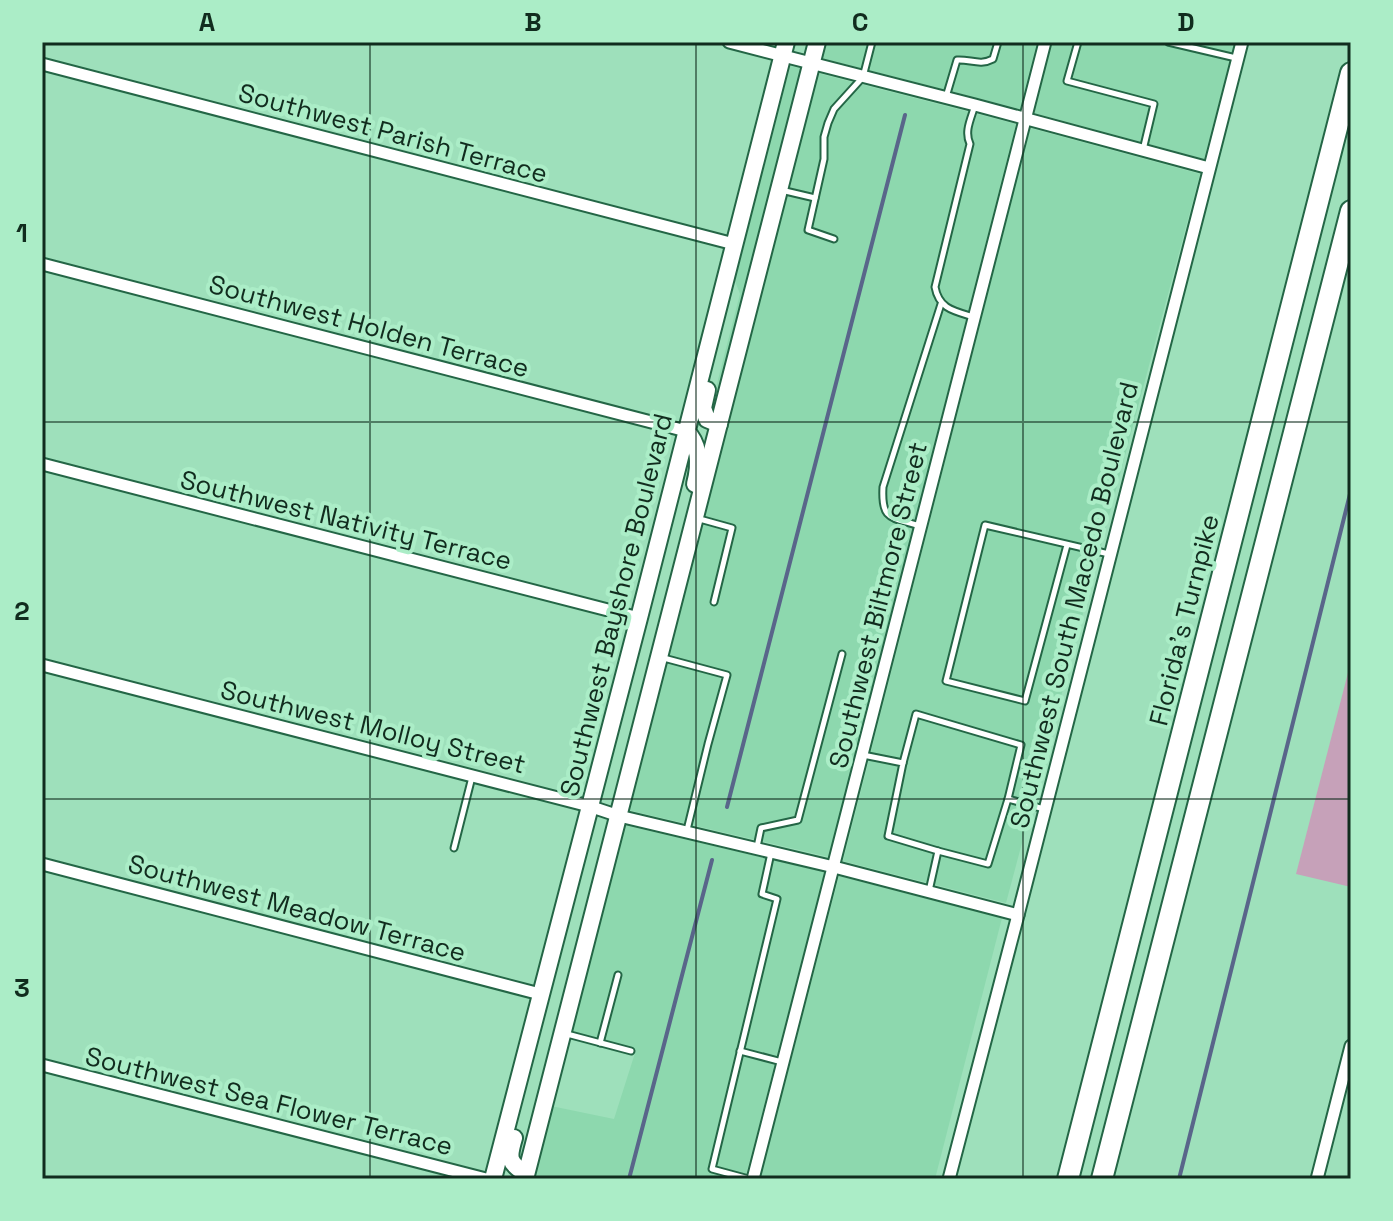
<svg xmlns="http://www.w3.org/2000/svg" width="1393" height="1221" viewBox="0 0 1393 1221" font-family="'Space Grotesk',sans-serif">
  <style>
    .built { fill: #8dd8ae }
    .green { fill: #c6a1b9 }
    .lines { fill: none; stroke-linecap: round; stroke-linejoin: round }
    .stream { stroke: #59658a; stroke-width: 4 }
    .service-casing { stroke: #246646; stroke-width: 9 }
    .minor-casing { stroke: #246646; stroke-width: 15 }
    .secondary-casing { stroke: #246646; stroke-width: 20 }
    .motorway-casing { stroke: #246646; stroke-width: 24 }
    .service { stroke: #fff; stroke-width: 5 }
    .minor { stroke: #fff; stroke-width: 11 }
    .secondary { stroke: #fff; stroke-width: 16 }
    .motorway { stroke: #fff; stroke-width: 20 }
    .grid { fill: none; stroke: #112c1e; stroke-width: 2; stroke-opacity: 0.55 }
    .labels { text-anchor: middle; stroke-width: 8; stroke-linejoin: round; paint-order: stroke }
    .street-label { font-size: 26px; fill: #112c1e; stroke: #abedc7 }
    .neatline { fill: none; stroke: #112c1e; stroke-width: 3 }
    .grid-label { font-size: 26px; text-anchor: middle; font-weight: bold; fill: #112c1e }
  </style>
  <rect width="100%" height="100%" fill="#9ee0bb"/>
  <!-- built -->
  <g class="built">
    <path d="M825 42H1037L1020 109 821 58Z"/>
    <path d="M1052 42H1235L1204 159 1034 113Z"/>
    <path d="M790 66 803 69 714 414 711 407 740 294 735 281Z"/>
    <path d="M817 73 1016 124 829 857 628 810 683 593 686 591 685 587 729 420Z"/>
    <path d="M1030 128 1200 174 1006 903 843 861Z"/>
    <path d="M624 825 825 872 745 1179H532L536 1172 534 1170 551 1106 614 1119 635 1053 569 1037Z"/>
    <path d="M839 876 1002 918 935 1179H760Z"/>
  </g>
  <!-- green -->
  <path class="green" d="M1351 661V887L1296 874Z"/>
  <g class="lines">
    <!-- stream -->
    <g class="stream">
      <path d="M727 807 905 115"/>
      <path d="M629 1179 712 860"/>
      <path d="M1179 1179 1351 490"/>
    </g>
    <!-- service casing -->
    <g class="service-casing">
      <g id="service">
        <path d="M1078 42 1067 81 1154 104 1143 150"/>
        <path d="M1168 42 1236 58"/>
        <path d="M946 97 957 60C970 59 980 66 993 59L998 42"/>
        <path d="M781 190 815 198"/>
        <path d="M834 239 808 230 824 159V137L828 123 834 109 863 77 872 42"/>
        <path d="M974 317C954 311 939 309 935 287L970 144C964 131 971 119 975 105"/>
        <path d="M696 518 732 528 714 602"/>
        <path d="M920 526C891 517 881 521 883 487L941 304"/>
        <path d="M1067 545 1025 701 946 681 985 525 1109 554"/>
        <path d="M660 657 727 675 708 744 687 830"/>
        <path d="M863 755 903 763 888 836 938 851"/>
        <path d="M903 763 916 714 1021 745 1008 799"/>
        <path d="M757 847 761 828 798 820 842 654"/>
        <path d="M454 848 472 777"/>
        <path d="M929 891 938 851 988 864 1008 799 1044 809"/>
        <path d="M567 1034 631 1051"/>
        <path d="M600 1043 618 975"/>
        <path d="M740 1051 782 1062"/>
        <path d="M749 1179 712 1169 777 899 762 894 771 853"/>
      </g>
    </g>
    <!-- minor casing -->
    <g class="minor-casing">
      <g id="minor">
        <path d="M729 42 975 105 1209 168"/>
        <path d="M42 64 734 244"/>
        <path d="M42 264 686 431"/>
        <path d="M42 464 639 618"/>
        <path d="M42 665 589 806 619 816 834 867 1018 915"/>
        <path d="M42 864 540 994"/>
        <path d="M42 1065 486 1179"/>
        <path d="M753 1179 1045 42"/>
        <path d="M949 1179 1018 915 1242 42"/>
        <path d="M1317 1179 1351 1046"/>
      </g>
    </g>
    <!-- secondary casing -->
    <g class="secondary-casing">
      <g id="secondary">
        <path d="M707 390 703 408 707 419 719 424"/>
        <path d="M686 431C700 445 700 465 695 484"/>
        <path d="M514 1138C508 1158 508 1162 526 1174"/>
        <path d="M493 1179 639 618 786 42"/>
        <path d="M525 1179 817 42"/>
      </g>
    </g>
    <!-- motorway casing -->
    <g class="motorway-casing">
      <g id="motorway">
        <path d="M1068 1179 1351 73"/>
        <path d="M1102 1179 1351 211"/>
      </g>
    </g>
    <!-- service -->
    <use href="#service" class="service"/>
    <!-- minor -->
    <use href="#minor" class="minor"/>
    <!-- secondary -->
    <use href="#secondary" class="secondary"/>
    <!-- motorway -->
    <use href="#motorway" class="motorway"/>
  </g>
  <!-- grid -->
  <path class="grid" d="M370 42V1179M696 42V1179M1023 42V1179M42 422H1351M42 799H1351"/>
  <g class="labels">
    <!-- street labels -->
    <g class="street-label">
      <text transform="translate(393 133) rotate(15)" y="9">Southwest Parish Terrace</text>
      <text transform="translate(369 326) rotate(15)" y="9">Southwest Holden Terrace</text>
      <text transform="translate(346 520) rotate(14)" y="9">Southwest Nativity Terrace</text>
      <text transform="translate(616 605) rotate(-76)" y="9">Southwest Bayshore Boulevard</text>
      <text transform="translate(878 605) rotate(-76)" y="9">Southwest Biltmore Street</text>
      <text transform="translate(1074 605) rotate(-76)" y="9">Southwest South Macedo Boulevard</text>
      <text transform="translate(1184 620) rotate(-76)" y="9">Florida's Turnpike</text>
      <text transform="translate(373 727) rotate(14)" y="9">Southwest Molloy Street</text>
      <text transform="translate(297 908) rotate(15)" y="9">Southwest Meadow Terrace</text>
      <text transform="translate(269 1101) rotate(14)" y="9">Southwest Sea Flower Terrace</text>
    </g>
  </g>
  <!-- border -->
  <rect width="1393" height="1221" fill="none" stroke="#abedc7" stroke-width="88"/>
  <rect x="44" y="44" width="1305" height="1133" class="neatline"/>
  <g class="grid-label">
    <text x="207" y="31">A</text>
    <text x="533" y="31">B</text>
    <text x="860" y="31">C</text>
    <text x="1186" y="31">D</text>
    <text x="22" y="242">1</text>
    <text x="22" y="620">2</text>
    <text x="22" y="997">3</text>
  </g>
</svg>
